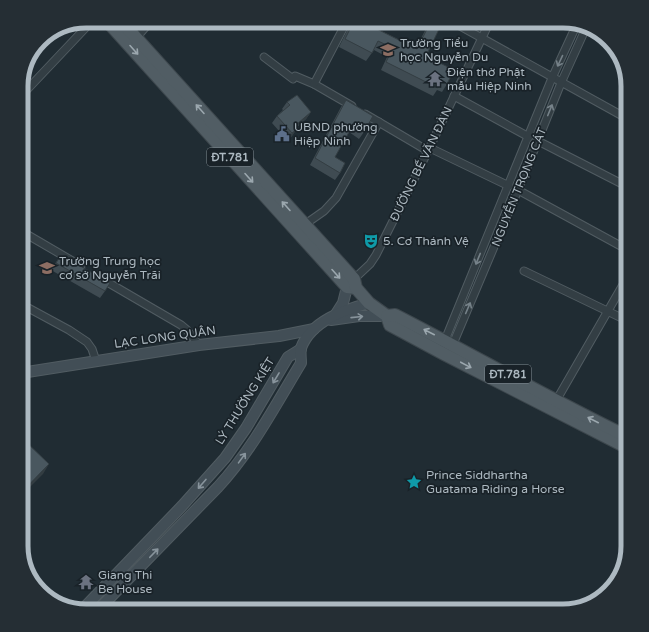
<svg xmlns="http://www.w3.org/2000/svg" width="649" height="632" viewBox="0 0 649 632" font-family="'Varela Round',sans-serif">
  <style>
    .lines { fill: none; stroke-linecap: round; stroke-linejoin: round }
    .street-casing { stroke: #515c62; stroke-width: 9 }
    .secondary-casing { stroke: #515c62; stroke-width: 12 }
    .primary-casing { stroke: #3d474d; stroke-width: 14 }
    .street { stroke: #333e44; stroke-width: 7 }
    .secondary { stroke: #424e56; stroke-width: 10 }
    .primary { stroke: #515d64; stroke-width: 12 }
    .wall { fill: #3f4b52 }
    .shaded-wall { fill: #333d42 }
    .building { fill: #49575f; stroke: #333d42 }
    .oneway { stroke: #9ba7ae }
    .oneway2 { stroke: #768289 }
    .oneway3 { stroke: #88949c }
    .labels { text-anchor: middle; stroke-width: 3.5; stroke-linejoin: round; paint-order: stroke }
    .shield { fill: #192228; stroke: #818c93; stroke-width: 1 }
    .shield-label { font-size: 11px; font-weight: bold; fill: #adb9c1 }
    .poi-label { font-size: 12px; fill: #adb9c1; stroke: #192228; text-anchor: start }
    .street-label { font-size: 12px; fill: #adb9c1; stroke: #192228 }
    .rim { fill: none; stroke: #adb9c1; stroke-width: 5 }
  </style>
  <rect width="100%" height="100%" fill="#202c33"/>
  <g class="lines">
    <!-- street casing -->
    <g class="street-casing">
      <g id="street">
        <path d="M451 21 628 119"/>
        <path d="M136 38 151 21"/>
        <path d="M264 57 293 79 295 76 314 84 352 106"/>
        <path d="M314 84 347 21"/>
        <path d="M21 96 92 21"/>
        <path d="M454 96 529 137"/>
        <path d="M365 114 428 151"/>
        <path d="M538 141 628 187"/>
        <path d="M430 148 509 186"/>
        <path d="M518 190 628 250"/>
        <path d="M304 225 324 211 336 198 379 122"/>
        <path d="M21 231 81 266"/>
        <path d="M524 271 628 321"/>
        <path d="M102 279 181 325 187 330 199 345"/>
        <path d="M354 279 370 264 376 255 428 151 490 21"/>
        <path d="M21 304 69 330 87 342 92 349 96 361"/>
        <path d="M445 340 552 78 576 26"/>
        <path d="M453 344 518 190 561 83 585 30"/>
        <path d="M556 401 628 276"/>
      </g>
    </g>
    <!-- secondary casing -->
    <g class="secondary-casing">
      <g id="secondary">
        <path d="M336 314 343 303 347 287"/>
        <path d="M331 320 359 316H387"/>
        <path d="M21 373 199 345 279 336 314 329"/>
        <path d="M82 610 182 506 225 458 246 428 288 357 301 349"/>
        <path d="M97 611 218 487C252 450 275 406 301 363 301 359 300 352 301 348 311 321 344 310 369 303"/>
      </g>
    </g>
    <!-- primary casing -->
    <g class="primary-casing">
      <g id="primary">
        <path d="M107 21 347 287 356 288"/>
        <path d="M121 21 354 279 356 288 369 303 387 316 390 325 444 354 628 448"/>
        <path d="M387 316 395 315C473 355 549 399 628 437"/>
      </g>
    </g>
    <!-- street -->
    <use href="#street" class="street"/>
    <!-- secondary -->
    <use href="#secondary" class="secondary"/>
    <!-- primary -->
    <use href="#primary" class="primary"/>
  </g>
  <!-- wall -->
  <g class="wall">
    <path d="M352 21H361L416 48 430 21H443L426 56 447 84 442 92 437 90 433 96 381 70 387 57 374 50 366 61 339 47Z"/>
    <path d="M346 100 364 132 359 139 349 132 335 157 340 173 335 180 310 165 341 107Z"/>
    <path d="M287 102 311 112 306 119 296 128 292 136 287 140 272 123 277 116 283 110 282 109Z"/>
    <path d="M61 255 105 291 100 298 51 270Z"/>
  </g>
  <!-- shaded-wall -->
  <g class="shaded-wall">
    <path d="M311 112 306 119 296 127 293 132 297 124Z"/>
    <path d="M297 129 292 136 287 140 292 133Z"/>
    <path d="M49 464 43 474 21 496V493Z"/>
  </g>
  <!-- building -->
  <g class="building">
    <path d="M354 21H361L417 49 431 21H443L426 56 454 70 447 84 442 81 438 88 386 62 393 48 378 41 372 53 345 39Z"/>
    <path d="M297 95 311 112 297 124 298 125 296 127 297 129 292 133 277 116 290 105 287 102Z"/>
    <path d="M346 100 373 116 364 132 353 125 335 157 345 163 340 173 315 158Z"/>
    <path d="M61 255 110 283 105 291 56 263Z"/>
    <path d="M21 437 49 464 21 493Z"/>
  </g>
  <!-- one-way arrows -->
  <defs><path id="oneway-shaft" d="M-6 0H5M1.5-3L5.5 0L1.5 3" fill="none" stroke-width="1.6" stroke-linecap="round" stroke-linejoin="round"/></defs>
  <g class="oneway">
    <use href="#oneway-shaft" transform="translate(134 50) rotate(48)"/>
    <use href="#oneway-shaft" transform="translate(200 109) rotate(-132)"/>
    <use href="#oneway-shaft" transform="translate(249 178) rotate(48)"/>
    <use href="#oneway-shaft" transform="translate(286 206) rotate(-132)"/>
    <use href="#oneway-shaft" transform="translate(336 274) rotate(48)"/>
    <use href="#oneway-shaft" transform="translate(429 332) rotate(-153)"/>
    <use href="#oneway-shaft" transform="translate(466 365) rotate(28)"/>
    <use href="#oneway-shaft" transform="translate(593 420) rotate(-153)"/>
  </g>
  <g class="oneway2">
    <use href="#oneway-shaft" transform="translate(560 61) rotate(115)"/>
    <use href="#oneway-shaft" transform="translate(550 110) rotate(-68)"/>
    <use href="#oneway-shaft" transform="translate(478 259) rotate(112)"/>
    <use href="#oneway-shaft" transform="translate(468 308) rotate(-67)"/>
  </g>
  <g class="oneway3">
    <use href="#oneway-shaft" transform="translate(357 317) rotate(-6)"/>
    <use href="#oneway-shaft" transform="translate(276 378) rotate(121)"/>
    <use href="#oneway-shaft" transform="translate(242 458) rotate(-54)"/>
    <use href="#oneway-shaft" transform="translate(202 484) rotate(131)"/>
    <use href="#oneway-shaft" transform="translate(154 553) rotate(-46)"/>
  </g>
  <!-- icons -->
  <defs>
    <g id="school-bare" transform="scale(1.2)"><path d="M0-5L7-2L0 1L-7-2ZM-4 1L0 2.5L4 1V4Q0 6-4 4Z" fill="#8d6e63" stroke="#192228" stroke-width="2.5" paint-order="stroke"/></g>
    <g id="temple-bare" transform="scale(1.2)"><path d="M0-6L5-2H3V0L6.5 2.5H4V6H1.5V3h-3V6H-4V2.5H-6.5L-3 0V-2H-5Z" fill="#6b7280" stroke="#192228" stroke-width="2.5" paint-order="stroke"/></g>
    <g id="civic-bare" transform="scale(1.2)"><path d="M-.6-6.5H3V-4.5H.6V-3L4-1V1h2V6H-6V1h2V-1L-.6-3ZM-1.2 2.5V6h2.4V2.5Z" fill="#5c6f8a" stroke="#192228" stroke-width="2.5" paint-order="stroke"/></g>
    <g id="theatre-bare" transform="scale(1.2)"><path d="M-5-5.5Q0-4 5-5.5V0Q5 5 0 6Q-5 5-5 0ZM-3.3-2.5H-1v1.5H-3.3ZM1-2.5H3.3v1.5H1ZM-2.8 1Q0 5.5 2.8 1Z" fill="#0f9aa8" stroke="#192228" stroke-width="2.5" paint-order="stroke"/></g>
    <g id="sight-bare" transform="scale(1.2)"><path d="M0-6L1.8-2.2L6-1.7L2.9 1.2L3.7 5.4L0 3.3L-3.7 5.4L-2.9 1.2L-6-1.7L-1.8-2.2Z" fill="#0f9aa8" stroke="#192228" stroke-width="2.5" paint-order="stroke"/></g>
  </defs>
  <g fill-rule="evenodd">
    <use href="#school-bare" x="388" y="50"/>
    <use href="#temple-bare" x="435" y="79"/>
    <use href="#civic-bare" x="282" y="134"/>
    <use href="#theatre-bare" x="371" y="241"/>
    <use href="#school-bare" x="47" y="268"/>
    <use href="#sight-bare" x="414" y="482"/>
    <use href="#temple-bare" x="86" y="582"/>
  </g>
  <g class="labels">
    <!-- shield labels -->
    <g class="shield">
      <rect x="207" y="148" width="46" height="18" rx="3"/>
      <rect x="485" y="365" width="46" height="18" rx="3"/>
    </g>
    <g class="shield-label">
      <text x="230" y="161">ĐT.781</text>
      <text x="508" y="378">ĐT.781</text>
    </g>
    <!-- poi labels -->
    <g class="poi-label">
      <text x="400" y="47">Trường Tiểu<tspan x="400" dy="14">học Nguyễn Du</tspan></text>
      <text x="447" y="76">Điện thờ Phật<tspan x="447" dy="14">mẫu Hiệp Ninh</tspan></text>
      <text x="294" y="131">UBND phường<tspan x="294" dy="14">Hiệp Ninh</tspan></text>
      <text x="383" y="245">5. Cơ Thánh Vệ</text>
      <text x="59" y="265">Trường Trung học<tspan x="59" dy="14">cơ sở Nguyễn Trãi</tspan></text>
      <text x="426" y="479">Prince Siddhartha<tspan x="426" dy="14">Guatama Riding a Horse</tspan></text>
      <text x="98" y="579">Giang Thi<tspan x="98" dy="14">Be House</tspan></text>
    </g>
    <!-- street labels -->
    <g class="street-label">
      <text transform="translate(421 164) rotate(-64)" y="4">ĐƯỜNG BẾ VĂN ĐÀN</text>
      <text transform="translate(519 187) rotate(-68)" y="4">NGUYỄN TRỌNG CÁT</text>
      <text transform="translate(165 337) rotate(-8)" y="4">LẠC LONG QUÂN</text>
      <text transform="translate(245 401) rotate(-58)" y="4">LÝ THƯỜNG KIỆT</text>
    </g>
  </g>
  <!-- crop -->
  <path d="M0 0H649V632H0ZM86 28H563A58 58 0 0 1 621 86V546A58 58 0 0 1 563 604H86A58 58 0 0 1 28 546V86A58 58 0 0 1 86 28Z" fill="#252e34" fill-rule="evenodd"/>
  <path class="rim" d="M86 28H563A58 58 0 0 1 621 86V546A58 58 0 0 1 563 604H86A58 58 0 0 1 28 546V86A58 58 0 0 1 86 28Z"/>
</svg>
